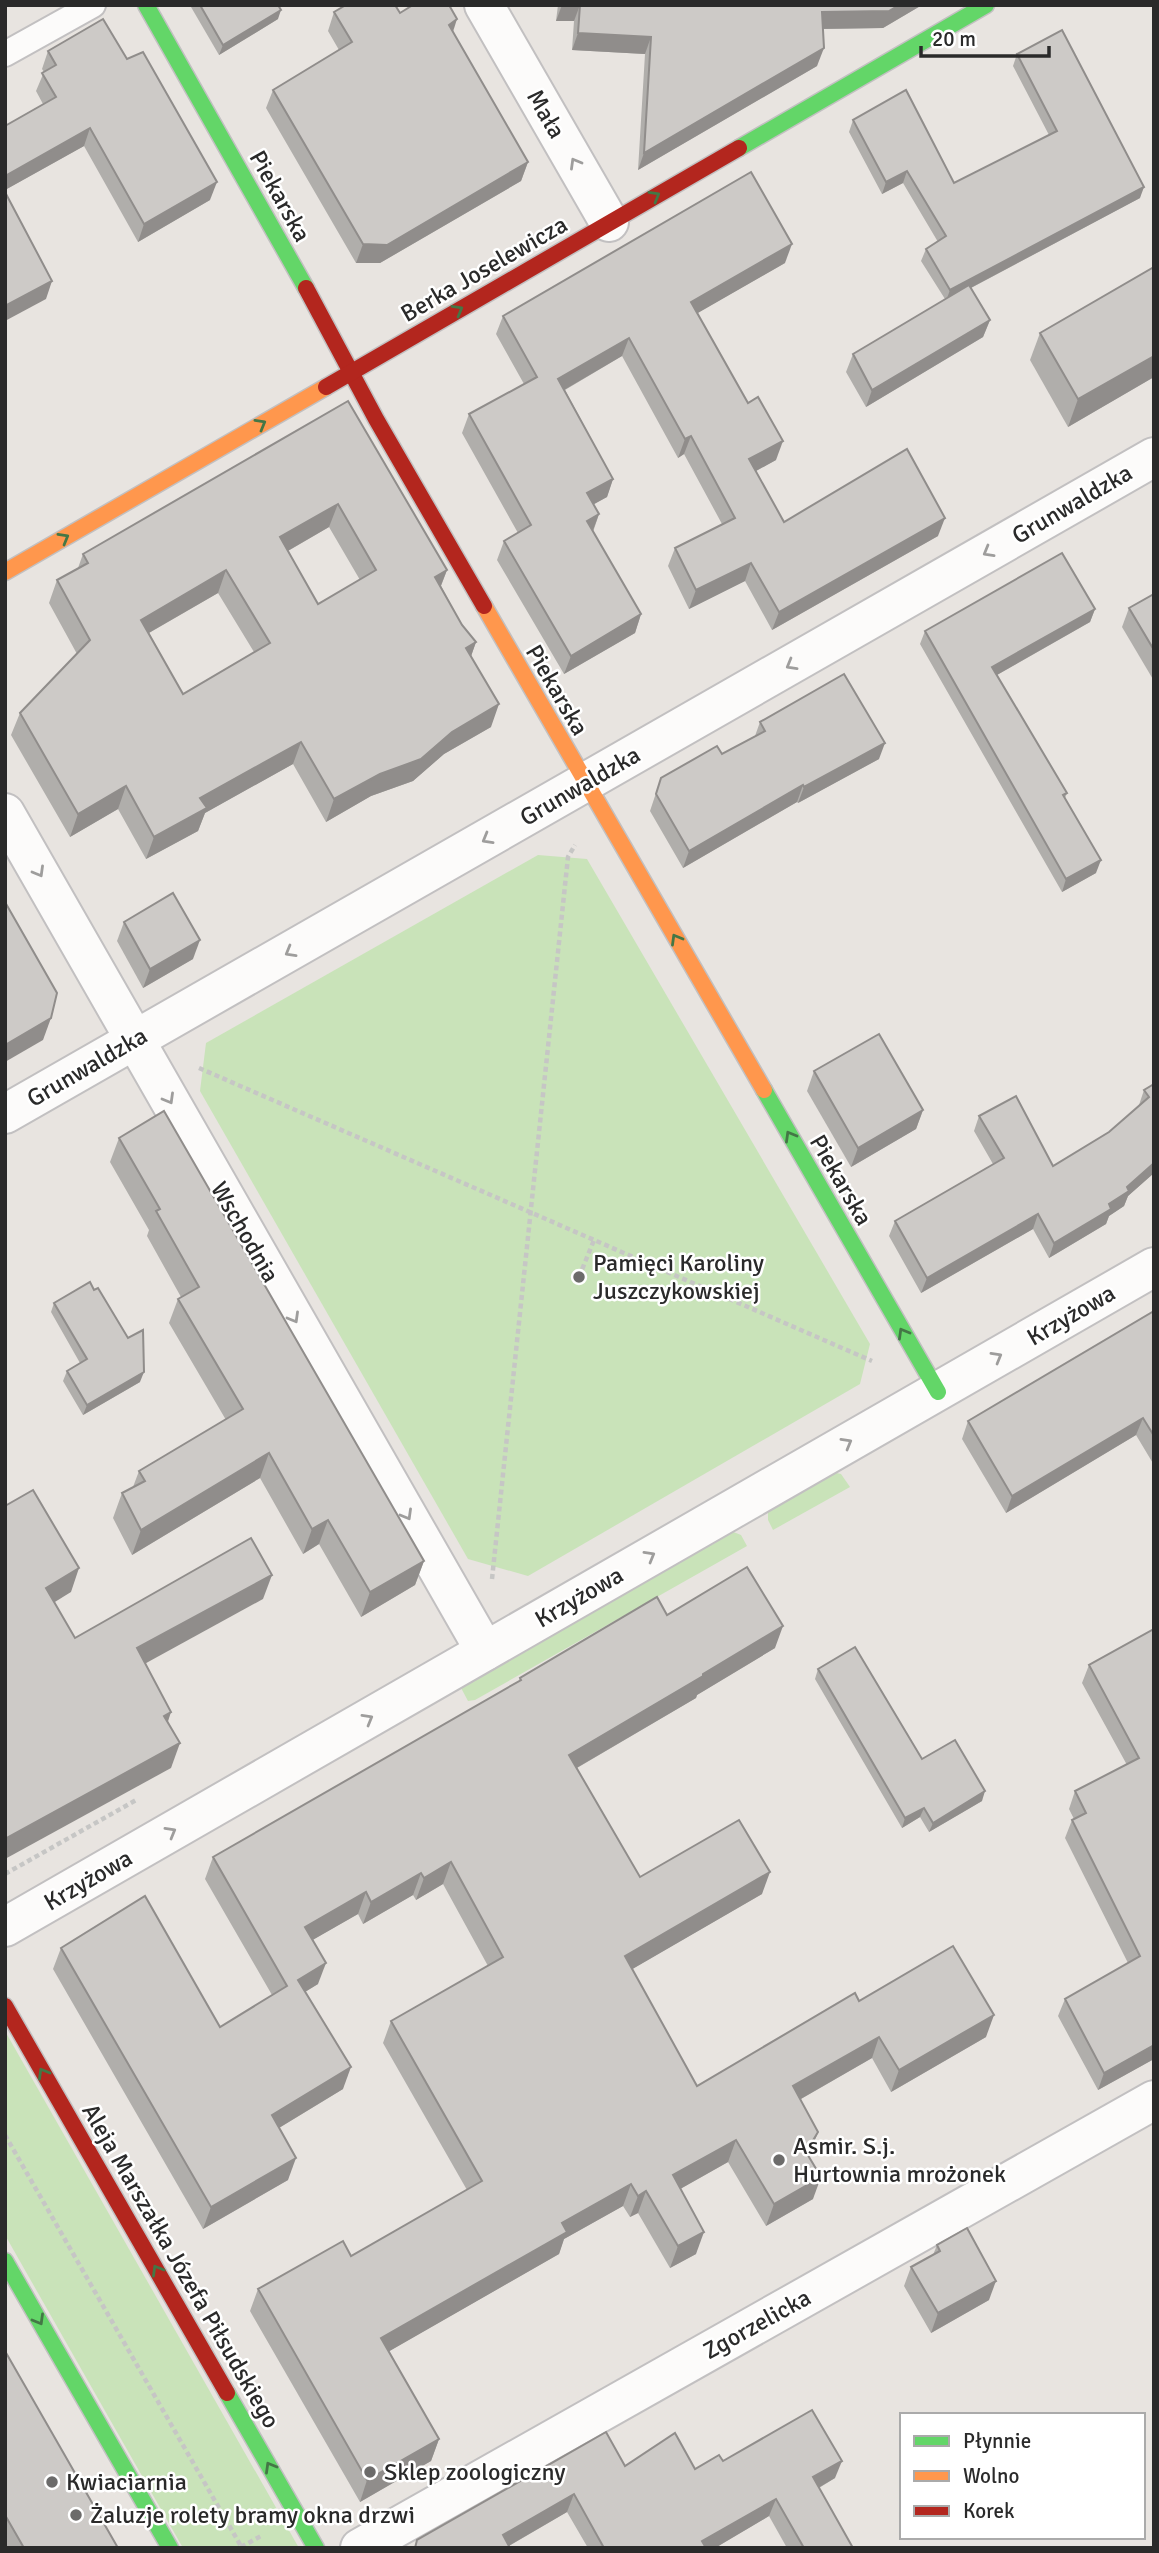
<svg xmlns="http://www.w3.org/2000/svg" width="1159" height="2553" viewBox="0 0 1159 2553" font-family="Signika,sans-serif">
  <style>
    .green { fill: #c9e3b9 }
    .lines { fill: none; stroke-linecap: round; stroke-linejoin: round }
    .lane-casing { stroke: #c2c0c1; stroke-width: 28 }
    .street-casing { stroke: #c2c0c1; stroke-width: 42 }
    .fast-casing { stroke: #c2c0c1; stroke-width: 19 }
    .slow-casing { stroke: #c2c0c1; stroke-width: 19 }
    .jam-casing { stroke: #c2c0c1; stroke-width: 19 }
    .path { stroke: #c6c6c5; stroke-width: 4.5; stroke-dasharray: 5 3.5; stroke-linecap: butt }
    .lane { stroke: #fcfbfa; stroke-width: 24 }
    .street { stroke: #fcfbfa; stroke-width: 38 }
    .fast { stroke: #63d668; stroke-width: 16 }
    .slow { stroke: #ff974d; stroke-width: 16 }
    .jam { stroke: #b3261e; stroke-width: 16 }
    .wall { fill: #b0aeab; fill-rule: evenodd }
    .shaded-wall { fill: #908d8b }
    .building { fill: #cdcac7; stroke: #908d8b; stroke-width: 2; fill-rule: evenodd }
    .oneway { stroke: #9e9d9c }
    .oneway2 { stroke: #447746 }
    .poi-dot { fill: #6c6b6a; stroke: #fff; stroke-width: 2.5 }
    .labels { text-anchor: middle; stroke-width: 5; stroke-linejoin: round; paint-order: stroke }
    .street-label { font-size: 24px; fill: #2a2a2a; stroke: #fff }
    .poi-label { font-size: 24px; fill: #2a2a2a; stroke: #fff; text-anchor: start }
  </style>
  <rect width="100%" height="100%" fill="#e8e4e0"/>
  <!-- green -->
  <g class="green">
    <path d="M538 855 587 859 870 1344 860 1384 528 1576 468 1559 200 1091 206 1043Z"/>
    <path d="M832 1472 841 1474 850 1487 773 1530 768 1520V1510Z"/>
    <path d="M731 1531 741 1535 747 1546 475 1700 468 1701 460 1686 548 1635 551 1637 557 1633V1630L708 1544 712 1545Z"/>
    <path d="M5 2031 299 2548H183L5 2235Z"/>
  </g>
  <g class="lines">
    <!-- lane casing -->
    <g class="lane-casing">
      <path id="lane" d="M5 54 93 5"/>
    </g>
    <!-- street casing -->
    <g class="street-casing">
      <g id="street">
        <path d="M484 5 609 222"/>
        <path d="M5 813 485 1651"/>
        <path d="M5 1114 1154 457"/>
        <path d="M5 1927 1154 1267"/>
        <path d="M360 2548 1154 2100"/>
      </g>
    </g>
    <!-- fast casing -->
    <g class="fast-casing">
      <g id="fast">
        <path d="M146 5 306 288"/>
        <path d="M739 148 986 5"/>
        <path d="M764 1090 938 1392"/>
        <path d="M5 2261 170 2548"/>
        <path d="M227 2393 316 2548"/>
      </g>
    </g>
    <!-- slow casing -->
    <g class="slow-casing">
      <g id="slow">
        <path d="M5 572 326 387"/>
        <path d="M484 606 764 1090"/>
      </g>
    </g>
    <!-- jam casing -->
    <g class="jam-casing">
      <g id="jam">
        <path d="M306 288 376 419 484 606"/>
        <path d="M326 387 739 148"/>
        <path d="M5 2006 227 2393"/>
      </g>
    </g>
    <!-- path -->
    <g class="path">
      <path d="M199 1068 872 1361"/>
      <path d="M579 1277 594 1240"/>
      <path d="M492 1579 568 857 575 845"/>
      <path d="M5 1874 138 1799"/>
      <path d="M5 2135 242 2548"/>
      <path d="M241 2547 261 2536"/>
    </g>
    <!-- lane -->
    <use href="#lane" class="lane"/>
    <!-- street -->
    <use href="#street" class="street"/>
    <!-- fast -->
    <use href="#fast" class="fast"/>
    <!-- slow -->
    <use href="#slow" class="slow"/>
    <!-- jam -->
    <use href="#jam" class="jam"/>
  </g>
  <!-- wall -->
  <g class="wall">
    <path d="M192 5H278V19L219 55 191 7Z"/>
    <path d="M558 5H922L883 28 823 29 817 66 638 170 645 54 572 50 574 21H556Z"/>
    <path d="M334 12 400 13 453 32 528 162 521 181 380 263H356L266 108 273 90 339 50 328 31Z"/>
    <path d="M48 51 127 59 210 200 138 242 84 146 5 190V126L43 104 36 91 44 72 42 69Z"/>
    <path d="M1017 54 1140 198 971 288 990 320 983 337 866 407 846 372 853 354 945 299 921 261 926 249 938 242 903 183 882 194 849 132 853 120 954 183 1049 135 1013 66Z"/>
    <path d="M785 263 697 313 776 460 756 471 784 522 938 536 772 630 745 581 689 609 668 566 675 548 722 524 684 454 678 458 622 356 565 390 613 479 607 497 593 504 599 514 593 532 641 614 635 633 564 674 497 560 504 541 518 533 462 433 469 414 524 384 496 334 503 316Z"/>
    <path d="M1154 267V377L1068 427 1030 360 1040 333Z"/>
    <path d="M348 401 447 570 441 586 462 625 476 642 471 656 491 727 444 754 413 781 371 796 326 822 293 764 205 813 198 831 146 859 118 809 70 837 11 735 20 713 77 654 49 603 57 580 78 568 83 554ZM329 527 360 580 318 604 288 551ZM218 593 254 652 183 694 149 633Z"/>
    <path d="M1154 594V681L1122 627 1129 608Z"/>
    <path d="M1095 609 1090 622 997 675 1067 793 1065 798 1096 873 1062 892 920 644 925 631Z"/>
    <path d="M760 722 879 759 798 803 797 802 683 868 650 811 661 778 722 754 755 736Z"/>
    <path d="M124 922 193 959 143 988 117 941Z"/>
    <path d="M814 1071 923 1110 916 1129 851 1167 807 1091Z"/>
    <path d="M1154 1084V1173L1128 1196 1124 1206 1109 1216 1106 1224 1049 1258 1033 1229 921 1293 889 1236 895 1221 993 1164 974 1131 979 1116 1053 1166 1109 1132 1139 1106V1105L1144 1090Z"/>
    <path d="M119 1138 424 1561 415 1585 361 1617 319 1544 303 1554 260 1478 132 1555 113 1518 122 1493 133 1487 139 1471 226 1420 169 1323 178 1299 181 1297 147 1236 149 1230 110 1162Z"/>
    <path d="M54 1303 128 1338 140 1382 83 1415 63 1381 67 1371 80 1363 51 1312Z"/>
    <path d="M1154 1311V1465L1136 1435 1006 1513 962 1439 968 1421Z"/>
    <path d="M667 1615 775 1648 697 1695 696 1698 577 1768 640 1877 762 1894 632 1969 697 2086 859 2001 986 2037 891 2092 872 2058 801 2099 810 2153 809 2156 813 2199 766 2226 728 2162 680 2189 696 2254 670 2268 638 2213 630 2217 623 2206 564 2239 559 2254 389 2351 439 2439 431 2461 360 2502 250 2311 258 2289 351 2256 467 2190 383 2043 391 2021 488 1966 443 1884 416 1900 413 1895 363 1924 358 1914 312 1940 318 1984 305 1992 343 2089 279 2128 288 2180 203 2229 53 1969 61 1948 220 2027 272 1995 205 1879 213 1857 519 1681 520 1678Z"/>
    <path d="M1154 1629V2059L1098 2090 1058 2016 1065 1999 1128 1963 1065 1838 1072 1820 1074 1819 1069 1809 1075 1791 1127 1765 1082 1683 1089 1665Z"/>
    <path d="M818 1669 922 1759 982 1801 929 1832 920 1817 902 1828 815 1679Z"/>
    <path d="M937 2245 989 2300 931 2333 904 2286 911 2267 933 2255Z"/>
    <path d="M5 2351 118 2548H6L5 2546Z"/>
    <path d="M723 2461 835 2478 819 2488 853 2548H787L769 2516 715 2548H588L567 2512 509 2546 415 2548 625 2466 695 2469Z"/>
  </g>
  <!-- shaded-wall -->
  <g class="shaded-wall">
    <path d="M562 5H580L574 21H556Z"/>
    <path d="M899 5H922L883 28 816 29 822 12Z"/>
    <path d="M281 10 278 19 219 55 223 45Z"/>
    <path d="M457 19 451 38 449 25Z"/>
    <path d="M578 33 651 37 645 54 572 50Z"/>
    <path d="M824 48 817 66 638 170 644 153Z"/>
    <path d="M90 128 84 146 5 190V176Z"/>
    <path d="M528 162 521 181 380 263H356L363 244Z"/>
    <path d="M907 171 903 183 882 194 886 182Z"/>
    <path d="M217 182 210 200 138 242 144 224Z"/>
    <path d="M1144 187 1140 198 946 301 950 290Z"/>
    <path d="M792 244 785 263 684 321 691 302Z"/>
    <path d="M52 281 46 299 5 321V306Z"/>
    <path d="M990 320 983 337 866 407 872 390Z"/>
    <path d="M629 338 622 356 552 397 558 379Z"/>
    <path d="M1154 356V377L1068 427 1078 399Z"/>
    <path d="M691 436 684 454 678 458 685 439Z"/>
    <path d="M783 441 776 460 743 478 749 459Z"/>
    <path d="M613 479 607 497 580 512 587 493Z"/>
    <path d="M338 504 329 527 272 560 280 537Z"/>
    <path d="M599 514 592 533 587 521Z"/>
    <path d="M945 518 938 536 772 630 779 612Z"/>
    <path d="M751 563 745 581 689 609 696 590Z"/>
    <path d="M226 570 218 593 133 642 141 620Z"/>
    <path d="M447 570 438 593 435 577Z"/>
    <path d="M1095 609 1090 622 988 680 992 667Z"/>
    <path d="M641 614 635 633 564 674 571 656Z"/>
    <path d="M476 642 468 665 466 648Z"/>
    <path d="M499 704 491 727 444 754 413 781 371 796 326 822 334 799Z"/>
    <path d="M301 742 293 764 205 813 198 831 146 859 154 837 200 798Z"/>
    <path d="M885 743 879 759 798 803 804 787Z"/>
    <path d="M803 785 797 802 683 868 689 851Z"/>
    <path d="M126 786 118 809 70 837 78 814Z"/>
    <path d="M1101 860 1096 873 1062 892 1066 879Z"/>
    <path d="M200 940 193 959 143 988 150 969Z"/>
    <path d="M51 1018 43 1040 5 1062V1045Z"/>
    <path d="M923 1110 916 1129 851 1167 858 1148Z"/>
    <path d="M1154 1163V1173L1128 1196 1124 1206 1109 1216 1106 1224 1049 1258 1054 1243 1109 1204Z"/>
    <path d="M1038 1214 1033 1229 921 1293 927 1278Z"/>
    <path d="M144 1372 140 1382 83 1415 87 1405Z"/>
    <path d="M1143 1418 1136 1435 1006 1513 1012 1496Z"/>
    <path d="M269 1453 260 1478 132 1555 141 1530Z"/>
    <path d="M328 1520 319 1544 303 1554 312 1529Z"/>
    <path d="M424 1561 415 1585 361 1617 370 1592Z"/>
    <path d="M79 1568 71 1592 37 1613 46 1588Z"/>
    <path d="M272 1575 263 1599 128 1673 137 1648Z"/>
    <path d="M783 1626 775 1648 697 1695 696 1698 561 1777 569 1755Z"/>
    <path d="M171 1712 163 1737 164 1716Z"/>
    <path d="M180 1743 171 1768 5 1859V1839Z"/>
    <path d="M985 1791 982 1801 929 1832 933 1823Z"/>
    <path d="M924 1808 920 1817 902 1828 905 1818Z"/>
    <path d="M451 1862 443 1884 416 1900 424 1878Z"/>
    <path d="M770 1872 762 1894 617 1978 625 1956Z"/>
    <path d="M421 1873 413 1895 363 1924 371 1902Z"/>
    <path d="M366 1892 358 1914 297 1949 305 1927Z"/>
    <path d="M326 1963 318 1984 290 2001 298 1980Z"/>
    <path d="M994 2015 986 2037 891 2092 899 2070Z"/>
    <path d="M879 2037 872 2058 785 2108 793 2086Z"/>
    <path d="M1154 2045V2059L1098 2090 1104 2073Z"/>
    <path d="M351 2067 343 2089 264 2137 272 2115Z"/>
    <path d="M818 2132 810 2153 798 2174 806 2152Z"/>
    <path d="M736 2140 728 2162 666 2197 673 2175Z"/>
    <path d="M296 2158 288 2180 203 2229 211 2207Z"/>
    <path d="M821 2177 813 2199 766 2226 774 2204Z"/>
    <path d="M631 2184 623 2206 564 2239 559 2254 374 2360 381 2338 562 2223Z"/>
    <path d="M646 2191 638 2213 630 2217 638 2196Z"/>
    <path d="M704 2232 696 2254 670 2268 678 2246Z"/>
    <path d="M996 2281 989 2300 931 2333 938 2313Z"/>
    <path d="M439 2439 431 2461 360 2502 367 2480Z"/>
    <path d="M842 2461 835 2478 806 2495 813 2477Z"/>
    <path d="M574 2494 567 2512 505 2548 503 2535Z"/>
    <path d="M776 2499 769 2516 715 2548H700L702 2541Z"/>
  </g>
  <!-- building -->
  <g class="building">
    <path d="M200 5H278L281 10 223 45Z"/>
    <path d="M346 5H395L400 13 413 5H449L457 19 449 25 528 162 387 245 363 244 273 90 352 42 334 12Z"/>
    <path d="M580 5H899L889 11 822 12 824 48 644 153 651 37 578 33Z"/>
    <path d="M103 19 127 59 143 52 217 182 144 224 90 128 5 176V126L56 97 42 73 56 65 48 51Z"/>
    <path d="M1062 30 1144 187 950 290 926 249 946 236 907 171 886 182 853 120 906 90 954 183 1057 131 1017 54Z"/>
    <path d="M751 172 792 244 691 302 748 403 758 397 783 441 749 459 784 522 907 449 945 518 779 612 751 563 696 590 675 548 735 518 691 436 685 439 629 338 558 379 613 479 587 493 599 514 587 521 641 614 571 656 504 541 531 525 469 414 537 377 503 316Z"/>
    <path d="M5 192 52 281 5 306Z"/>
    <path d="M1154 267V356L1078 399 1040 333Z"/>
    <path d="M969 285 990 320 872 390 853 354Z"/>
    <path d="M348 401 447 570 435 577 462 625 476 642 466 648 499 704 452 732 421 759 380 774 334 799 301 742 200 798 207 808 154 837 126 786 78 814 20 713 90 640 57 580 88 563 83 554ZM338 504 376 570 318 604 280 537ZM226 570 270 643 183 694 141 620Z"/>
    <path d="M1062 553 1095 609 992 667 1067 793 1063 795 1101 860 1066 879 925 631Z"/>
    <path d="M1154 594V650L1129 608Z"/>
    <path d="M844 674 885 743 804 787 803 785 689 851 656 794 661 778 717 746 722 754 765 731 760 722Z"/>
    <path d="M173 893 200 940 150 969 124 922Z"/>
    <path d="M5 902 57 993 51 1018 5 1045Z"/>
    <path d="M879 1034 923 1110 858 1148 814 1071Z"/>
    <path d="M1154 1084V1163L1127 1187 1129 1191 1109 1204 1111 1209 1054 1243 1038 1214 927 1278 895 1221 1004 1158 979 1116 1016 1096 1053 1166 1109 1132 1149 1097 1144 1090Z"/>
    <path d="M164 1111 424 1561 370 1592 328 1520 312 1529 269 1453 141 1530 122 1493 145 1481 139 1471 243 1409 178 1299 199 1287 156 1211 160 1209 119 1138Z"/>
    <path d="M90 1282 94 1290 98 1288 128 1338 143 1330 144 1372 87 1405 67 1371 87 1359 54 1303Z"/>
    <path d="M1154 1311V1436L1143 1418 1012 1496 968 1421Z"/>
    <path d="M33 1490 79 1568 46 1588 75 1638 251 1538 272 1575 137 1648 171 1712 164 1716 180 1743 5 1839V1506Z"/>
    <path d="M747 1567 783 1626 703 1674V1676L569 1755 640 1877 739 1820 770 1872 625 1956 697 2086 855 1993 859 2001 953 1946 994 2015 899 2070 879 2037 793 2086 818 2132 806 2152 821 2177 774 2204 736 2140 673 2175 704 2232 678 2246 646 2191 638 2196 631 2184 562 2223 567 2232 381 2338 439 2439 367 2480 258 2289 343 2241 351 2256 482 2181 391 2021 503 1957 451 1862 424 1878 421 1873 371 1902 366 1892 305 1927 326 1963 298 1980 351 2067 272 2115 296 2158 211 2207 61 1948 145 1896 220 2027 287 1986 213 1857 521 1680 520 1678 657 1597 667 1615Z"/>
    <path d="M1154 1629V2045L1104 2073 1065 1999 1140 1956 1072 1820 1086 1813 1075 1791 1139 1758 1089 1665Z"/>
    <path d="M855 1647 922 1759 955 1740 985 1791 933 1823 924 1808 905 1818 818 1669Z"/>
    <path d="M967 2228 996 2281 938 2313 911 2267 940 2251 937 2245Z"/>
    <path d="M5 2351 118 2548H24L5 2515Z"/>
    <path d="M812 2410 842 2461 813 2477 853 2548H804L776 2499 702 2541 706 2548H604L574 2494 503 2535 510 2548H415L417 2540 606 2432 625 2466 675 2433 695 2469 719 2455 723 2461Z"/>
  </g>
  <!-- one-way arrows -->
  <defs><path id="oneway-chevron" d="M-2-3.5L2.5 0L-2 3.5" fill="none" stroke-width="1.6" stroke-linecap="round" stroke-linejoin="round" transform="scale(1.75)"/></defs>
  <g class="oneway">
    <use href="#oneway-chevron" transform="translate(575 163) rotate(-120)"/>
    <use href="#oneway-chevron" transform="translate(988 552) rotate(150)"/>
    <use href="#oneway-chevron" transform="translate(791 665) rotate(150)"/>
    <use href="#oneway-chevron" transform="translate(487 839) rotate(150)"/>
    <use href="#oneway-chevron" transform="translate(39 872) rotate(60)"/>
    <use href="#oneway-chevron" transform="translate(290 952) rotate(150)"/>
    <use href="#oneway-chevron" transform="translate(169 1099) rotate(60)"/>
    <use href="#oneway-chevron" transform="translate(294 1318) rotate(60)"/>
    <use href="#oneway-chevron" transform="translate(997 1357) rotate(-30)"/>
    <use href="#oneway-chevron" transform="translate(847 1443) rotate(-30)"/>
    <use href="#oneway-chevron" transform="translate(407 1515) rotate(60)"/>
    <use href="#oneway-chevron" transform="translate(650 1556) rotate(-30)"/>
    <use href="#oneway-chevron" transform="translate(368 1719) rotate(-30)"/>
    <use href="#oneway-chevron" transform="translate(171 1832) rotate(-30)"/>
  </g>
  <g class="oneway2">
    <use href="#oneway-chevron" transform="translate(655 196) rotate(-30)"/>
    <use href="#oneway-chevron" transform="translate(458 310) rotate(-30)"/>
    <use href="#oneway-chevron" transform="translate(261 424) rotate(-30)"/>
    <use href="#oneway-chevron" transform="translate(64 538) rotate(-30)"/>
    <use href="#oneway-chevron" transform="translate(676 939) rotate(-120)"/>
    <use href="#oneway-chevron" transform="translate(790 1136) rotate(-120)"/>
    <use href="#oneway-chevron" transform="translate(903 1333) rotate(-120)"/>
    <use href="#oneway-chevron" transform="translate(43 2073) rotate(-120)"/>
    <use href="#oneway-chevron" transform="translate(157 2270) rotate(-120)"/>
    <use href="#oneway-chevron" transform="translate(39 2320) rotate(60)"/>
    <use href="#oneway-chevron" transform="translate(270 2467) rotate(-120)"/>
  </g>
  <!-- markers -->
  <g class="poi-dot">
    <circle cx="579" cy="1277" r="7"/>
    <circle cx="779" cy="2160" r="7"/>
    <circle cx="370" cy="2472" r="7"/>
    <circle cx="52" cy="2482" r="7"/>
    <circle cx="76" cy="2515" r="7"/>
  </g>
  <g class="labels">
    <!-- street labels -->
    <g class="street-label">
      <text transform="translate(546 114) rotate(60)" y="8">Mała</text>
      <text transform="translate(280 196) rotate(61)" y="8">Piekarska</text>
      <text transform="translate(484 269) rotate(-30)" y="8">Berka Joselewicza</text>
      <text transform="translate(1072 504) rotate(-30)" y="8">Grunwaldzka</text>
      <text transform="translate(557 690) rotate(60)" y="8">Piekarska</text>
      <text transform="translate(580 786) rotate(-30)" y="8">Grunwaldzka</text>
      <text transform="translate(87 1067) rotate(-30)" y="8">Grunwaldzka</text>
      <text transform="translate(841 1180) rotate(60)" y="8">Piekarska</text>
      <text transform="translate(245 1232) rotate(60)" y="8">Wschodnia</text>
      <text transform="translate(1071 1315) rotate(-30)" y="8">Krzyżowa</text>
      <text transform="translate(579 1597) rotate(-30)" y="8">Krzyżowa</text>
      <text transform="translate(88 1880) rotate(-30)" y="8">Krzyżowa</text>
      <text transform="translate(181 2266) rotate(60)" y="8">Aleja Marszałka Józefa Piłsudskiego</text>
      <text transform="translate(757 2324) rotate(-29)" y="8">Zgorzelicka</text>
    </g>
    <!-- poi labels -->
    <g class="poi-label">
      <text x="593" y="1271">Pamięci Karoliny<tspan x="593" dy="28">Juszczykowskiej</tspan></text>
      <text x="793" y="2154">Asmir. S.j.<tspan x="793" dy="28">Hurtownia mrożonek</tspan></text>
      <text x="384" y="2480">Sklep zoologiczny</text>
      <text x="66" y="2490">Kwiaciarnia</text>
      <text x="90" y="2523">Żaluzje rolety bramy okna drzwi</text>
    </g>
  </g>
  <!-- border -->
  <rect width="1159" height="2553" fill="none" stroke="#2a2a2a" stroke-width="14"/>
  <!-- legend -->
  <rect x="900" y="2413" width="245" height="126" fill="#ffffff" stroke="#aaaaaa" stroke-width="2"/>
  <rect x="914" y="2436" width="35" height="10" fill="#63d668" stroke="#aaaaaa" stroke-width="2"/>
  <text x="963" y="2448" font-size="21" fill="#2a2a2a">Płynnie</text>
  <rect x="914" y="2471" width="35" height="10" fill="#ff974d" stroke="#aaaaaa" stroke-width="2"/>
  <text x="963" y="2483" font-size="21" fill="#2a2a2a">Wolno</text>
  <rect x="914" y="2506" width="35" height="10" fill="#b3261e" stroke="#aaaaaa" stroke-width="2"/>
  <text x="963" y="2518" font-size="21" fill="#2a2a2a">Korek</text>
  <!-- scale -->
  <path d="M921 46v10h128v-10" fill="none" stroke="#2a2a2a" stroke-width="3.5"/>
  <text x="932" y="46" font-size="21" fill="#2a2a2a" stroke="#ffffff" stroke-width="5" paint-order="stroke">20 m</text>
</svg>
